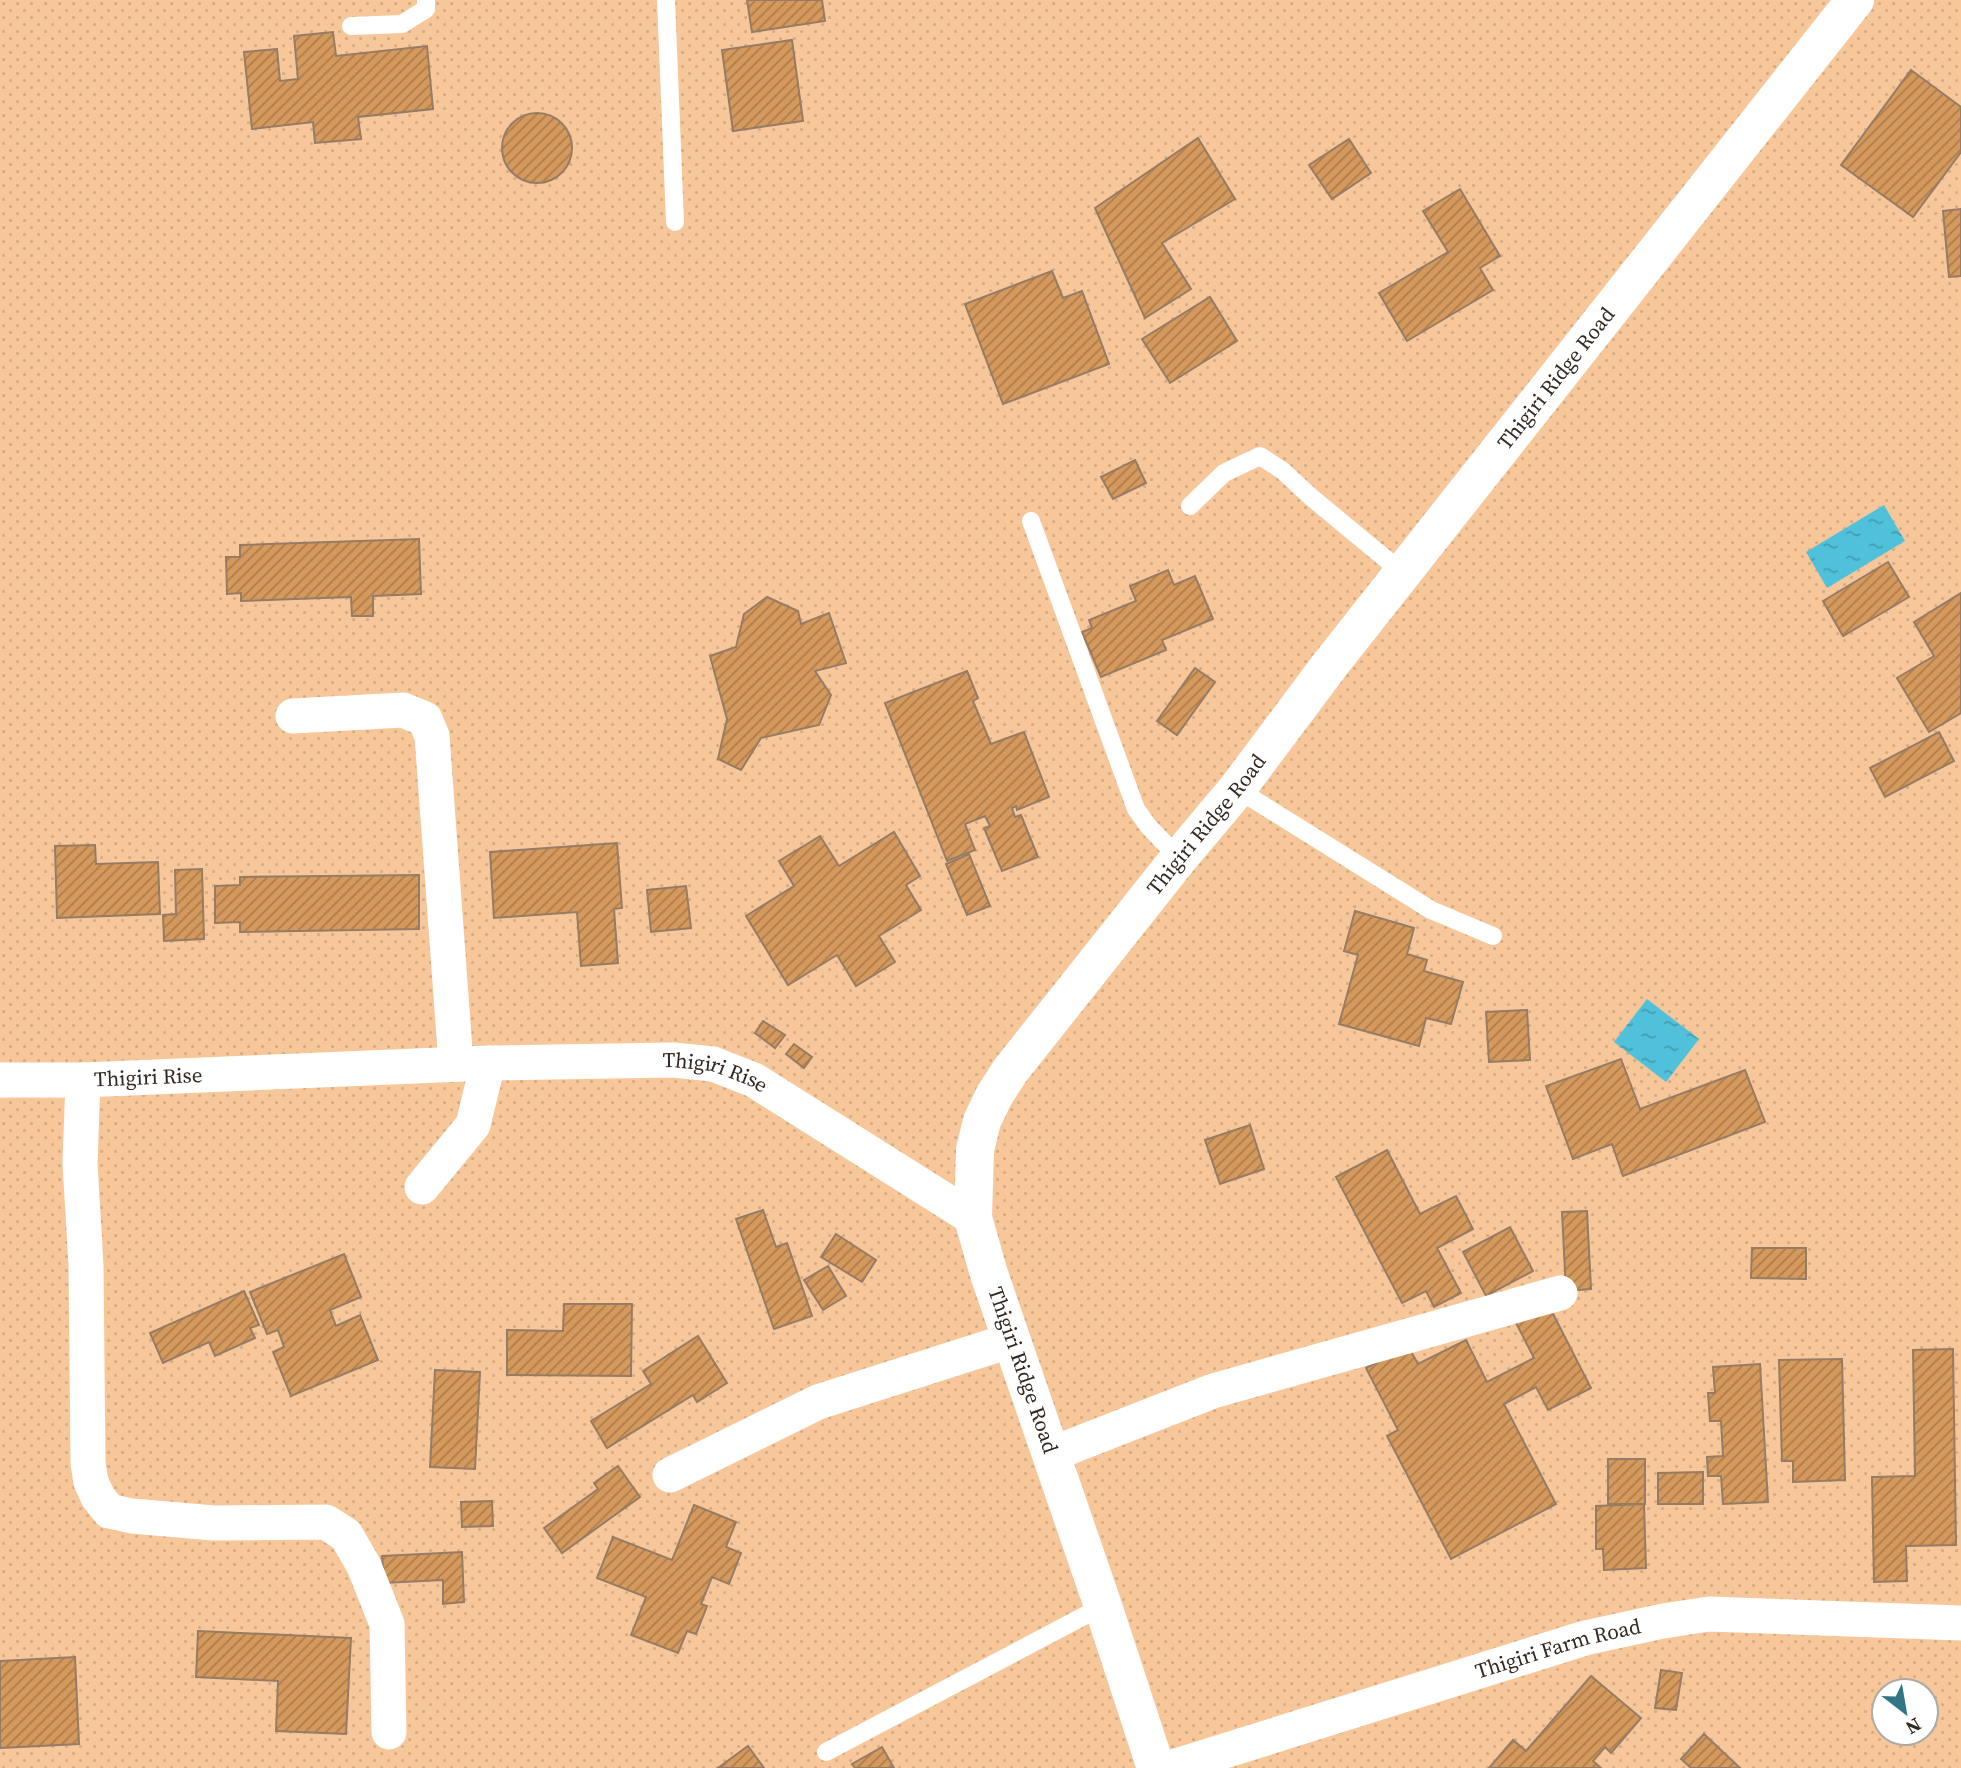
<svg xmlns="http://www.w3.org/2000/svg" width="1961" height="1768" viewBox="0 0 1961 1768" font-family="'Source Serif 4',serif">
  <style>
    .garden { fill: url(#garden-dots); fill-rule: evenodd }
    .water { fill: url(#water-ripples) }
    .building { fill: url(#building-hatch); stroke: #947c66; stroke-width: 2 }
    .lines { fill: none; stroke-linecap: round; stroke-linejoin: round }
    .lane { stroke: #fff; stroke-width: 18 }
    .street { stroke: #fff; stroke-width: 35 }
    .secondary { stroke: #fff; stroke-width: 38 }
    .labels { text-anchor: middle; stroke-width: 5; stroke-linejoin: round; paint-order: stroke }
    .street-label { font-size: 21px; fill: #332920; stroke: #fff }
  </style>
  <defs>
    <pattern id="garden-dots" width="8" height="8" patternUnits="userSpaceOnUse" patternTransform="scale(1.75)"><rect width="8" height="8" fill="#f7c799"/><path d="M2 2h.1M6 6h.1" fill="none" stroke="#d4ab84" stroke-width="1.8" stroke-linecap="round"/></pattern>
    <pattern id="water-ripples" width="26" height="14" patternUnits="userSpaceOnUse" patternTransform="scale(1.75)"><rect width="26" height="14" fill="#50c1da"/><path d="M2 4q2-2 4 0t4 0M15 11q2-2 4 0t4 0" fill="none" stroke="#439db0"/></pattern>
    <pattern id="building-hatch" width="6" height="6" patternUnits="userSpaceOnUse" patternTransform="scale(1.75)"><rect width="6" height="6" fill="#d5995c"/><path d="M-1 1l2-2M0 6l6-6M5 7l2-2" fill="none" stroke="#ad7d4c"/></pattern>
  </defs>
  <rect width="100%" height="100%" fill="#f6dcc4"/>
  <!-- garden -->
  <path class="garden" d="M0 0H1961V1768H0ZM1884 1691H1926V1733H1884Z"/>
  <!-- water -->
  <g class="water">
    <path d="M1884 505 1905 541 1827 588 1806 552Z"/>
    <path d="M1647 999 1699 1039 1666 1082 1614 1042Z"/>
  </g>
  <!-- building -->
  <g class="building">
    <path d="M747 0H822L825 21 752 32Z"/>
    <path d="M333 32 336 56 427 46 433 109 358 117 361 139 315 143 313 122 252 129 244 52 277 49 280 81 298 79 294 36Z"/>
    <path d="M792 40 803 121 733 131 722 50Z"/>
    <path d="M1911 70 1961 107V152L1913 217 1841 165Z"/>
    <circle cx="537" cy="148" r="35"/>
    <path d="M1198 138 1235 199 1162 243 1191 289 1145 318 1095 208Z"/>
    <path d="M1349 139 1371 173 1332 199 1309 165Z"/>
    <path d="M1460 189 1500 256 1480 268 1493 290 1407 341 1379 293 1448 252 1423 211Z"/>
    <path d="M1961 209V276L1949 277 1943 211Z"/>
    <path d="M1052 271 1063 298 1082 291 1109 364 1003 404 965 304Z"/>
    <path d="M1210 297 1237 341 1170 383 1142 339Z"/>
    <path d="M1135 460 1146 483 1113 499 1101 477Z"/>
    <path d="M419 539 421 594 373 596V616H352L351 597 241 601V593L227 594 226 557H240V545Z"/>
    <path d="M1888 562 1909 597 1843 636 1823 601Z"/>
    <path d="M1168 570 1174 585 1195 576 1213 619 1162 640 1166 650 1101 677 1082 632 1092 628 1089 620 1136 601 1130 586Z"/>
    <path d="M1961 593V713L1929 732 1897 678 1934 656 1914 622Z"/>
    <path d="M767 597 798 611 801 624 829 613 846 663 815 671 831 695 819 725 761 738 741 770 718 759 727 719 710 656 736 647 744 614Z"/>
    <path d="M1195 668 1215 682 1177 735 1157 721Z"/>
    <path d="M967 671 978 698 973 701 991 744 1024 732 1049 797 1017 810 1016 806 1012 808 1015 817 1021 815 1038 857 1002 871 984 828 990 826 985 816 965 824 975 850 947 861 885 703Z"/>
    <path d="M1939 732 1954 761 1885 797 1870 768Z"/>
    <path d="M894 832 920 876 906 885 921 910 879 936 895 962 856 986 837 955 788 985 746 916 794 886 779 861 820 836 839 866Z"/>
    <path d="M617 843 622 908 614 909 618 963 581 966 577 912 494 918 490 852Z"/>
    <path d="M95 845 96 864 158 862 160 914 57 918 55 846Z"/>
    <path d="M969 854 990 906 967 915 946 864Z"/>
    <path d="M202 869 204 939 164 941 163 915 176 914 175 870Z"/>
    <path d="M419 875V929L240 932V922L215 923V886L240 885V877Z"/>
    <path d="M686 886 691 928 651 932 647 890Z"/>
    <path d="M1355 911 1414 928 1407 954 1427 960 1424 971 1463 982 1451 1024 1426 1018 1419 1046 1339 1024 1358 955 1344 951Z"/>
    <path d="M1527 1010 1530 1060 1489 1062 1486 1012Z"/>
    <path d="M763 1021 785 1035 775 1048 755 1033Z"/>
    <path d="M794 1044 812 1057 804 1068 786 1054Z"/>
    <path d="M1621 1059 1640 1109 1745 1070 1765 1122 1623 1176 1612 1144 1573 1159 1546 1086Z"/>
    <path d="M1250 1125 1264 1169 1220 1184 1205 1140Z"/>
    <path d="M1387 1150 1420 1214 1456 1196 1473 1229 1437 1248 1461 1293 1434 1307 1426 1291 1402 1303 1336 1177Z"/>
    <path d="M763 1210 776 1247 787 1243 812 1316 774 1329 736 1219Z"/>
    <path d="M1587 1211 1591 1289 1566 1291 1562 1212Z"/>
    <path d="M1510 1227 1533 1271 1486 1296 1463 1252Z"/>
    <path d="M836 1234 876 1260 862 1282 821 1257Z"/>
    <path d="M1752 1248H1806V1279L1751 1278Z"/>
    <path d="M344 1254 361 1297 330 1310 336 1326 360 1315 378 1360 291 1396 273 1352 284 1347 278 1330 267 1334 250 1292Z"/>
    <path d="M828 1266 846 1296 823 1310 804 1280Z"/>
    <path d="M244 1291 259 1325 250 1328 255 1338 215 1356 209 1342 163 1363 150 1333Z"/>
    <path d="M564 1304H632L631 1376 507 1375V1330L563 1331Z"/>
    <path d="M1548 1304 1591 1388 1548 1410 1536 1387 1504 1404 1556 1504 1451 1559 1387 1436 1398 1430 1366 1368 1408 1346 1418 1364 1466 1340 1487 1382 1534 1358 1515 1321Z"/>
    <path d="M698 1336 727 1383 697 1402 693 1395 607 1448 591 1421 651 1384 643 1371Z"/>
    <path d="M1953 1349 1956 1545 1906 1546 1907 1581 1874 1582 1872 1477 1915 1476 1913 1350Z"/>
    <path d="M1842 1359 1845 1480 1793 1482V1461H1782L1779 1360Z"/>
    <path d="M1760 1364 1768 1502 1723 1504 1721 1476H1708L1707 1457 1723 1456 1721 1421H1710L1708 1393H1715L1713 1367Z"/>
    <path d="M435 1370 480 1372 475 1469 430 1467Z"/>
    <rect x="1608" y="1459" width="37" height="45"/>
    <path d="M618 1466 640 1497 562 1553 544 1528 598 1489 594 1483Z"/>
    <path d="M1703 1472V1504H1658V1473Z"/>
    <path d="M492 1501 493 1526 462 1527 461 1502Z"/>
    <path d="M1644 1504 1646 1568 1604 1570 1603 1549H1596V1506Z"/>
    <path d="M694 1505 736 1522 726 1547 741 1553 729 1584 712 1577 701 1604 707 1606 696 1634 687 1631 678 1653 631 1635 646 1597 597 1578 613 1537 672 1560Z"/>
    <path d="M462 1552 464 1602 443 1604V1580L384 1583 382 1556Z"/>
    <path d="M198 1631 351 1638 346 1734 276 1731 278 1681 196 1677Z"/>
    <path d="M75 1657 79 1744 0 1748V1661Z"/>
    <path d="M1661 1670 1682 1673 1676 1710 1655 1708Z"/>
    <path d="M1591 1676 1641 1718 1611 1753 1605 1747 1593 1761 1601 1768H1489L1513 1740 1526 1751Z"/>
    <path d="M1704 1734 1740 1768H1691L1681 1759Z"/>
    <path d="M748 1746 764 1768H718Z"/>
    <path d="M882 1747 894 1768H855L852 1764Z"/>
  </g>
  <g class="lines">
    <!-- lane -->
    <g class="lane">
      <path d="M666 0 675 222"/>
      <path d="M351 26 402 24 426 9V0"/>
      <path d="M1190 506 1224 473 1260 456 1283 471 1311 497 1404 574"/>
      <path d="M1031 521 1136 809 1149 827 1179 858"/>
      <path d="M1237 789 1431 910 1493 936"/>
      <path d="M826 1752 1103 1606"/>
    </g>
    <!-- street -->
    <g class="street">
      <path d="M293 716 403 710 425 719 432 736 456 1064"/>
      <path d="M0 1080H83"/>
      <path d="M422 1187 473 1125 488 1063"/>
      <path d="M1052 1454 1213 1391 1560 1293"/>
      <path d="M670 1475 818 1402 1012 1340"/>
      <path id="s1" d="M389 1732 387 1624 364 1566 346 1535 326 1522 214 1523 132 1516 109 1511 98 1497 91 1482 88 1463 86 1265 80 1163 83 1080 488 1063 673 1060 713 1064 754 1080 973 1218"/>
      <path id="s2" d="M1170 1768 1585 1638 1663 1621 1709 1614 1961 1623"/>
    </g>
    <!-- secondary -->
    <path class="secondary" id="s3" d="M1156 1768 1103 1606 989 1274 973 1218 975 1150 982 1121 994 1096 1010 1071 1179 858 1237 789 1329 666 1855 0"/>
  </g>
  <g class="labels">
    <!-- street labels -->
    <g class="street-label">
      <text dy="7" stroke="none"><textPath href="#s3" startOffset="1617">Thigiri Ridge Road</textPath></text>
      <text dy="7" stroke="none"><textPath href="#s3" startOffset="1050">Thigiri Ridge Road</textPath></text>
      <text dy="7" stroke="none"><textPath href="#s1" startOffset="950">Thigiri Rise</textPath></text>
      <text dy="7" stroke="none"><textPath href="#s1" startOffset="1519">Thigiri Rise</textPath></text>
      <text transform="translate(1023 1370) rotate(71)" y="7">Thigiri Ridge Road</text>
      <text dy="7" stroke="none"><textPath href="#s2" startOffset="406">Thigiri Farm Road</textPath></text>
    </g>
  </g>
  <!-- north arrow -->
  <g transform="translate(1905 1712) rotate(149)"><circle r="33" fill="#ffffff" stroke="#ada9a6" stroke-width="2"/>
  <path d="M0-5L12 26L0 18L-12 26Z" fill="#327686"/>
  <text y="-10" font-size="19" font-weight="bold" text-anchor="middle" fill="#332920">N</text>
  </g>
</svg>
